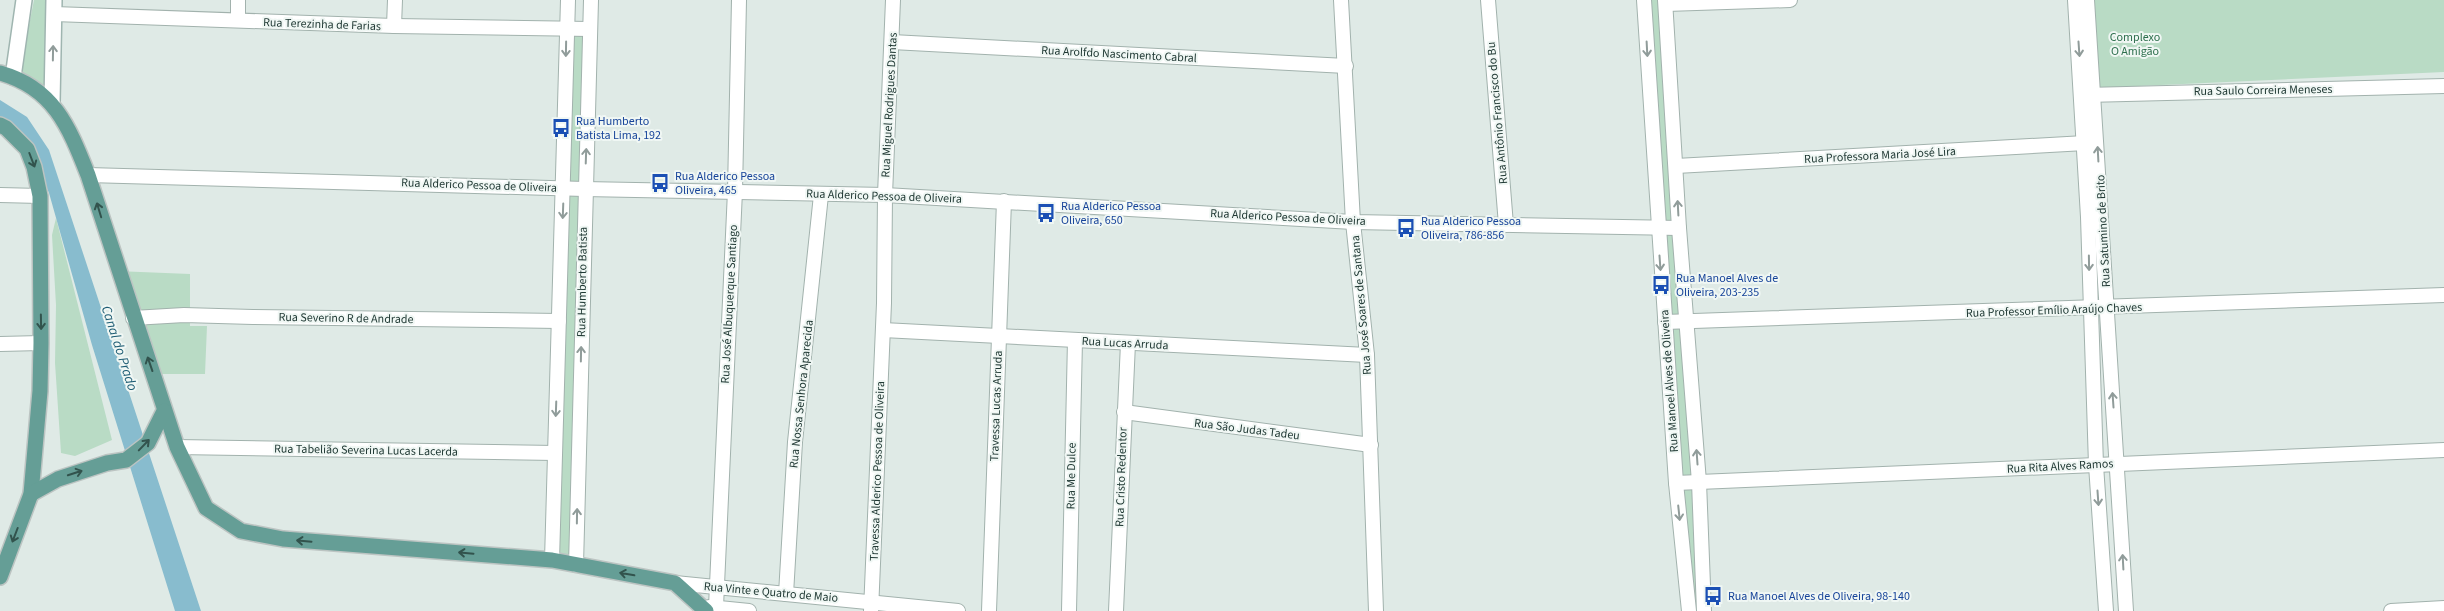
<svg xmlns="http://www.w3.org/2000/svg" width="2444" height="611" viewBox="0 0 2444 611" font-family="'Source Sans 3',sans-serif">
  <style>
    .green { fill: #b9dbc5 }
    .water { fill: #88bcce }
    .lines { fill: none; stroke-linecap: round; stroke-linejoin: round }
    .street-casing { stroke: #a2b2ad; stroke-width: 16 }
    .secondary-casing { stroke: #9fb5b0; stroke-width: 18 }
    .primary-casing { stroke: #bcc4c2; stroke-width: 18 }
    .street { stroke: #fff; stroke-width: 14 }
    .secondary { stroke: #fff; stroke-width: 15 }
    .primary { stroke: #659e96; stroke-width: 15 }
    .oneway { stroke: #909c9a }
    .oneway2 { stroke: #32534d }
    .labels { text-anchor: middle; stroke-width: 4; stroke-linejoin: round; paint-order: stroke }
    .street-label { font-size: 12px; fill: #213a35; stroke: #f0f7f4 }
    .park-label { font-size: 12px; fill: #2d6f4d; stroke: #f0f7f4 }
    .transit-label { font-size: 12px; fill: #164399; stroke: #f0f7f4; text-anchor: start }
    .water-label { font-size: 14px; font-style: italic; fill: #1d5c73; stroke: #f0f7f4 }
  </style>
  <rect width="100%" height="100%" fill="#dfeae6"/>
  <!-- green -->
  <g class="green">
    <path d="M34 0H48L47 96 19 77Z"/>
    <path d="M1647 0H1661L1675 224 1661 225Z"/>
    <path d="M2088 0H2444V72L2094 88Z"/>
    <path d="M585 32 581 183 568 182 571 33Z"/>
    <path d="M582 192 571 560 555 557 567 193Z"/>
    <path d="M56 218 112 440 75 456 61 453 55 363 56 305 52 235Z"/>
    <path d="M1661 232H1676L1683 317 1667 318Z"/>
    <path d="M116 271 190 274V326H207L205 374H147Z"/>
    <path d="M1684 326 1695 480 1680 481 1669 328Z"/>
    <path d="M1699 487 1701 611H1692L1680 489Z"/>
  </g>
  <!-- water -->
  <path class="water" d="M0 100 27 117 49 150 201 611H175L92 345 49 193 23 133 0 117Z"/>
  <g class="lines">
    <!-- street casing -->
    <g class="street-casing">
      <g id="street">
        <path d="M1341 0 1353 222 1367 355 1376 611"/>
        <path d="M1488 0 1506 225"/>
        <path d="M1644 0 1676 483 1689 611"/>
        <path d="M1665 0 1679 228 1699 482 1704 611"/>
        <path d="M2075 0 2088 217 2096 465 2106 611"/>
        <path d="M2087 0 2126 611"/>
        <path d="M1666 4 1790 0"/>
        <path d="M54 14 394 26 590 29"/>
        <path d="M238 20V0"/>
        <path d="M394 26 395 0"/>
        <path d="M892 42 1346 66"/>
        <path d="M2086 95 2444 86"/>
        <path d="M1676 166 2085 143"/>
        <path d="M88 175 584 189 885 195 1353 222 1679 228"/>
        <path d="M0 195 40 196"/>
        <path d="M133 318 184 315 253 317 559 321"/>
        <path d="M1665 322 2444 295"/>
        <path d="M883 330 1367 355"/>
        <path d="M0 344 41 343"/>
        <path d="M1124 412 1371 445"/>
        <path d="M177 447 555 453"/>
        <path d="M1676 483 2444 450"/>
        <path d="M552 560 568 0"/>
        <path d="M576 565 591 0"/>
        <path d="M675 583 958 611"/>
        <path d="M786 594 795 442 821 195"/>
        <path d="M709 607 749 611"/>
        <path d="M716 607 735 191 739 0"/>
        <path d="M871 611 884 303 885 195 893 0"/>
        <path d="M989 611 1004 201"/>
        <path d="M1069 611 1075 340"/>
        <path d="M1116 611 1128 343"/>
        <path d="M2391 611 2444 608"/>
      </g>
    </g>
    <!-- secondary casing -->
    <g class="secondary-casing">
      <g id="secondary">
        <path d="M13 77 24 0"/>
        <path d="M52 102 54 0"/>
      </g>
    </g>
    <!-- primary casing -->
    <g class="primary-casing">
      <g id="primary">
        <path d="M0 73C54 88 69 127 88 175L177 447 206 508 241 531 283 539 552 560 675 583 706 611"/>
        <path d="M0 125 6 128 27 149 34 167 40 196 41 343 40 391 31 494 0 577"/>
        <path d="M31 494 58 479 107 463 126 460 148 443 164 411"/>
      </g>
    </g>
    <!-- street -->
    <use href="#street" class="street"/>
    <!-- secondary -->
    <use href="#secondary" class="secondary"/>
    <!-- primary -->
    <use href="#primary" class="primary"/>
  </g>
  <!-- one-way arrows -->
  <defs><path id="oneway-shaft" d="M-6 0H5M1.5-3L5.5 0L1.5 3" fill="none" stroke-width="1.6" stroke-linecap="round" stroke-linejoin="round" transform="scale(1.25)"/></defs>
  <g class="oneway">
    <use href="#oneway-shaft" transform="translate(566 49) rotate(91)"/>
    <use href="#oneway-shaft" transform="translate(1647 49) rotate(87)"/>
    <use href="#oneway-shaft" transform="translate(2079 49) rotate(86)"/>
    <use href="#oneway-shaft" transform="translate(53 53) rotate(-89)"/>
    <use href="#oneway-shaft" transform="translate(2098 154) rotate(-93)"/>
    <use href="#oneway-shaft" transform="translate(586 156) rotate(-88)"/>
    <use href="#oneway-shaft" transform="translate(1678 208) rotate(-93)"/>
    <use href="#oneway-shaft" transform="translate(563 211) rotate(92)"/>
    <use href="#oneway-shaft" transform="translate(1660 263) rotate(86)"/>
    <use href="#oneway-shaft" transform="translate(2089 263) rotate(89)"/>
    <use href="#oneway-shaft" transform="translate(581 354) rotate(-89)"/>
    <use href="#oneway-shaft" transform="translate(2113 400) rotate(-94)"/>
    <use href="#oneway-shaft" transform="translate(556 409) rotate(92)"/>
    <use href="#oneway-shaft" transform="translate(1697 457) rotate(-94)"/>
    <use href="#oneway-shaft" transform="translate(2098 498) rotate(86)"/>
    <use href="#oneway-shaft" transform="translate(1679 513) rotate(84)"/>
    <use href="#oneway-shaft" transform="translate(577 516) rotate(-89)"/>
    <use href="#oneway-shaft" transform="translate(2123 562) rotate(-93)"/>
  </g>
  <g class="oneway2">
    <use href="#oneway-shaft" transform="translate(32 160) rotate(69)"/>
    <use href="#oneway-shaft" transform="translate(99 210) rotate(-107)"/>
    <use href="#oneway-shaft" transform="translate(41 322) rotate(89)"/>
    <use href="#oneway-shaft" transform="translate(150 364) rotate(-109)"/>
    <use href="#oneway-shaft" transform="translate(144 445) rotate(-46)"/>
    <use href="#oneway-shaft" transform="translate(75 473) rotate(-18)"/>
    <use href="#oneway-shaft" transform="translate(15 535) rotate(111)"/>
    <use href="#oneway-shaft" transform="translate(304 541) rotate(-175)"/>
    <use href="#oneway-shaft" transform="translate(466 553) rotate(-175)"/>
    <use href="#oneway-shaft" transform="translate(627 574) rotate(-170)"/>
  </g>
  <!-- icons -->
  <defs>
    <g id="bus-bare" transform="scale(1.5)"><path d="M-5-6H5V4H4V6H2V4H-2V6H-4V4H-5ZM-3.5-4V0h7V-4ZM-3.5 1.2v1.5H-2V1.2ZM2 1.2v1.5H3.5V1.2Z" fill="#1a4fb4" stroke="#f0f7f4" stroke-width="2.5" paint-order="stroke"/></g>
  </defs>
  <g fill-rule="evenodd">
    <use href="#bus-bare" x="561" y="128"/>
    <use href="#bus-bare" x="660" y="183"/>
    <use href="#bus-bare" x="1046" y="213"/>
    <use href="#bus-bare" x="1406" y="228"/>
    <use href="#bus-bare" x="1661" y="285"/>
    <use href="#bus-bare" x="1713" y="596"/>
  </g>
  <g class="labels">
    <!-- street labels -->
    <g class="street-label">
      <text transform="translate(322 24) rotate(2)" y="4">Rua Terezinha de Farias</text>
      <text transform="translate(1119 54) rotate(3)" y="4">Rua Arolfdo Nascimento Cabral</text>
      <text transform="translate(2263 90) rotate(-1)" y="4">Rua Saulo Correira Meneses</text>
      <text transform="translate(889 105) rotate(-87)" y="4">Rua Miguel Rodrigues Dantas</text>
      <text transform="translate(1497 113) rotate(-95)" y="4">Rua Antônio Francisco do Bu</text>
      <text transform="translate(1880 155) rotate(-3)" y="4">Rua Professora Maria José Lira</text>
      <text transform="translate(479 185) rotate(2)" y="4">Rua Alderico Pessoa de Oliveira</text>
      <text transform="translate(884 196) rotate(2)" y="4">Rua Alderico Pessoa de Oliveira</text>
      <text transform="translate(1288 217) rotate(3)" y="4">Rua Alderico Pessoa de Oliveira</text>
      <text transform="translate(2103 231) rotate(-93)" y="4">Rua Satumino de Brito</text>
      <text transform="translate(582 282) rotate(-89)" y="4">Rua Humberto Batista</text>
      <text transform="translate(729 304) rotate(-87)" y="4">Rua José Albuquerque Santiago</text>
      <text transform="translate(1361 305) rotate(-95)" y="4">Rua José Soares de Santana</text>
      <text transform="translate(2054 310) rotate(-2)" y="4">Rua Professor Emílio Araújo Chaves</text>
      <text transform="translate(346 318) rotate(1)" y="4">Rua Severino R de Andrade</text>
      <text transform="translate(1125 343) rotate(3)" y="4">Rua Lucas Arruda</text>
      <text transform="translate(1669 381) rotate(-94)" y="4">Rua Manoel Alves de Oliveira</text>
      <text transform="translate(801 394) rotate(-84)" y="4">Rua Nossa Senhora Aparecida</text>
      <text transform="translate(996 406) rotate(-88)" y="4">Travessa Lucas Arruda</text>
      <text transform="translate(1247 429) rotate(7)" y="4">Rua São Judas Tadeu</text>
      <text transform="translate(366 450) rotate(1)" y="4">Rua Tabelião Severina Lucas Lacerda</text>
      <text transform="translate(2060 466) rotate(-3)" y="4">Rua Rita Alves Ramos</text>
      <text transform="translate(877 471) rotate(-88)" y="4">Travessa Alderico Pessoa de Oliveira</text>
      <text transform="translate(1071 476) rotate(-89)" y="4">Rua Me Dulce</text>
      <text transform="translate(1121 477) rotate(-88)" y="4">Rua Cristo Redentor</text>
      <text transform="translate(771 592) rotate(5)" y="4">Rua Vinte e Quatro de Maio</text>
    </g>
    <!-- park labels -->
    <g class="park-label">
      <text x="2135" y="41">Complexo<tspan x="2135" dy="14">O Amigão</tspan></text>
    </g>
    <!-- transit labels -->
    <g class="transit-label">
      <text x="576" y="125">Rua Humberto<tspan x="576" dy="14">Batista Lima, 192</tspan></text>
      <text x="675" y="180">Rua Alderico Pessoa<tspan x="675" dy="14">Oliveira, 465</tspan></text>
      <text x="1061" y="210">Rua Alderico Pessoa<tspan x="1061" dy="14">Oliveira, 650</tspan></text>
      <text x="1421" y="225">Rua Alderico Pessoa<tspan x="1421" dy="14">Oliveira, 786-856</tspan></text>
      <text x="1676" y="282">Rua Manoel Alves de<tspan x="1676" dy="14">Oliveira, 203-235</tspan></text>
      <text x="1728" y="600">Rua Manoel Alves de Oliveira, 98-140</text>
    </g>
    <!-- water labels -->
    <g class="water-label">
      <text transform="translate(120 348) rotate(72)" y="5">Canal do Prado</text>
    </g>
  </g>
</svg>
